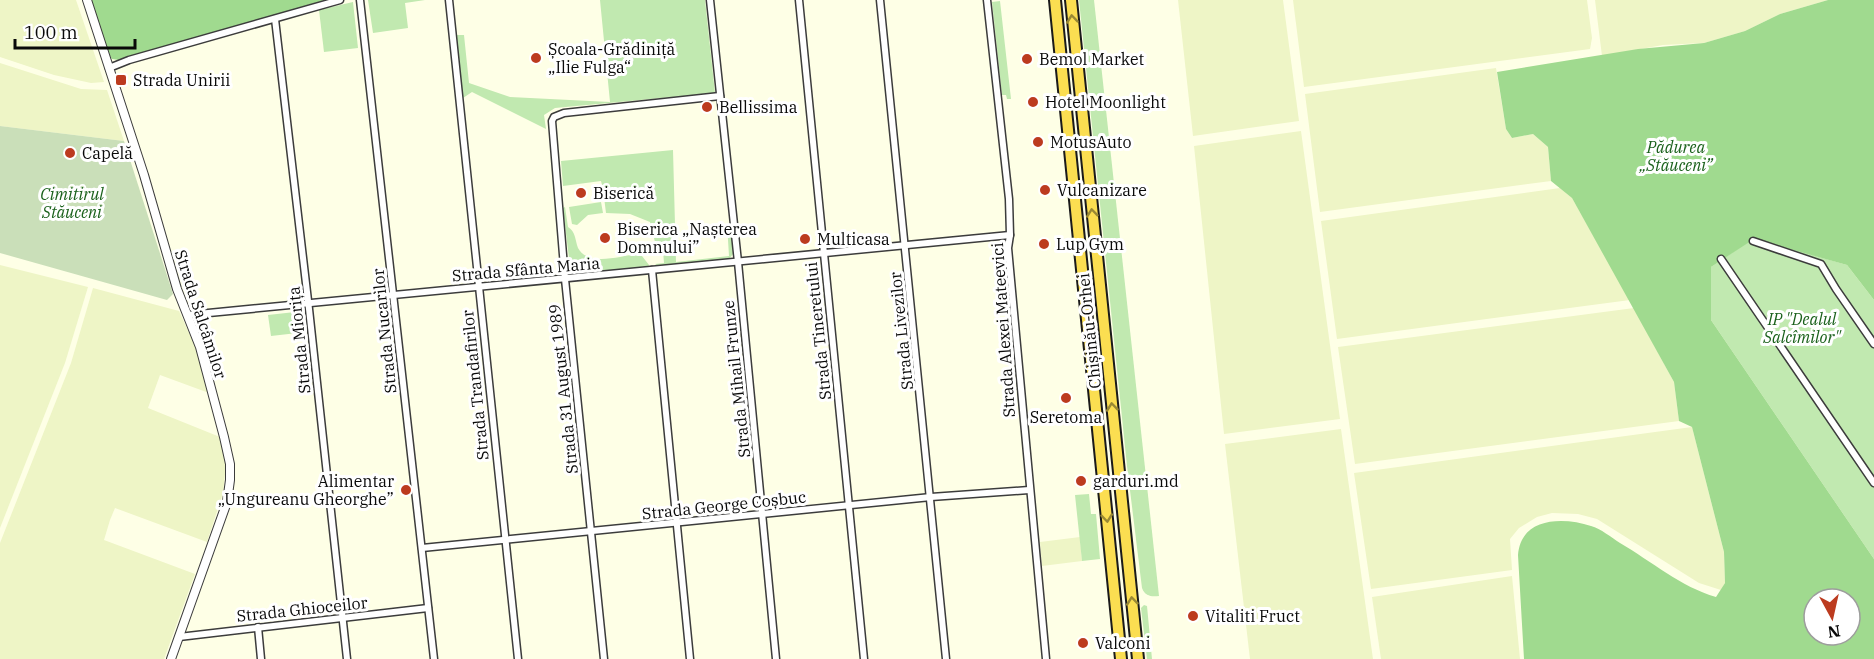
<svg xmlns="http://www.w3.org/2000/svg" width="1874" height="659" viewBox="0 0 1874 659" font-family="'IBM Plex Serif',serif">
  <style>
    .farmland { fill: #eef5c6 }
    .green { fill: #c1e9b0 }
    .forest { fill: #a0da8f; fill-rule: evenodd }
    .cemetery { fill: #cadfb9 }
    .lines { fill: none; stroke-linecap: round; stroke-linejoin: round }
    .minor-casing { stroke: #3c3c3c; stroke-width: 9 }
    .tertiary-casing { stroke: #3c3c3c; stroke-width: 10 }
    .trunk-casing { stroke: #1a1a1a; stroke-width: 14 }
    .minor { stroke: #fff; stroke-width: 6 }
    .tertiary { stroke: #fff; stroke-width: 8 }
    .trunk { stroke: #fbde51; stroke-width: 10 }
    .oneway { stroke: #9a8934 }
    .poi-dot { fill: #bc3b1f; stroke: #fff; stroke-width: 2 }
    .labels { text-anchor: middle; stroke-width: 6; stroke-linejoin: round; paint-order: stroke }
    .poi-label { font-size: 16px; fill: #090909; stroke: #fff; text-anchor: start }
    .park-label { font-size: 16px; font-style: italic; fill: #1a611b; stroke: #fff }
    .street-label { font-size: 16px; fill: #090909; stroke: #fff }
  </style>
  <rect width="100%" height="100%" fill="#feffe6"/>
  <!-- farmland -->
  <g class="farmland">
    <path d="M0 0H76L104 82 91 83 54 75 0 57Z"/>
    <path d="M1178 0H1283L1299 121 1193 136Z"/>
    <path d="M1293 0H1587L1592 38 1590 49 1304 87Z"/>
    <path d="M1595 0H1828L1780 14 1745 31 1704 43 1663 45 1602 56Z"/>
    <path d="M0 63 81 89 107 90 124 141 0 126Z"/>
    <path d="M1496 68 1506 129 1512 138 1533 134 1548 147 1551 181 1320 212 1305 94Z"/>
    <path d="M1301 131 1340 419 1224 434 1194 146Z"/>
    <path d="M1560 188 1572 198 1630 300 1337 339 1321 221Z"/>
    <path d="M0 265 88 287 65 363 0 528Z"/>
    <path d="M93 288 179 311 195 346 209 393 160 375 148 408 220 437 226 465 223 493 207 542 115 508 110 520 104 540 195 574 164 659H0V543L71 363Z"/>
    <path d="M1634 308 1674 382 1679 421 1355 464 1338 347Z"/>
    <path d="M1692 427 1724 552 1725 583 1721 590 1699 583 1597 519 1578 514 1552 513 1537 517 1519 528 1510 539 1512 570 1371 589 1354 473Z"/>
    <path d="M1341 429 1373 659H1250L1225 444Z"/>
    <path d="M1080 537 1082 561 1042 566 1040 542Z"/>
    <path d="M1512 576 1520 659H1381L1372 597Z"/>
  </g>
  <!-- green -->
  <g class="green">
    <path d="M368 0H425L405 3 408 28 373 33Z"/>
    <path d="M600 0H705L715 93 555 108 544 115 546 129 472 92 463 98 456 35H464L469 83 510 97 610 102Z"/>
    <path d="M1079 0H1094L1159 596C1151 597 1145 596 1142 588L1127 466Z"/>
    <path d="M1000 1 1011 99H1007L1006 95H1002L992 2Z"/>
    <path d="M353 2 358 48 324 52 319 10Z"/>
    <path d="M673 150 676 262 729 256 727 224H730L733 254 729 259 658 266 655 264 664 263 663 250H657L650 222 630 214 606 213 604 197 612 196 614 200 619 198 618 194 615 191 604 193 601 181 563 186 561 161Z"/>
    <path d="M601 202 603 213 588 215 577 225 572 224 569 207Z"/>
    <path d="M565 207 568 227C576 232 575 240 578 248 588 267 620 256 637 254L642 256 649 265 648 267 571 275 563 208Z"/>
    <path d="M1754 238 1847 265 1874 300V559L1711 320V267Z"/>
    <path d="M304 311 306 332 271 336 268 315Z"/>
    <path d="M1089 494 1091 514H1096L1100 559 1082 561 1075 495Z"/>
    <path d="M1144 605 1147 606 1152 659H1147L1141 608Z"/>
  </g>
  <!-- forest -->
  <g class="forest">
    <path d="M90 0H325L119 60 112 59 108 53Z"/>
    <path d="M1828 0H1874V300L1847 265 1754 239 1711 267V320L1874 559V659H1524L1518 555C1521 517 1563 517 1591 526 1601 529 1611 537 1620 543 1651 561 1681 587 1716 597L1725 583 1724 552 1692 427 1679 421 1674 382 1572 198 1551 181 1548 147 1533 134 1512 138 1506 129 1497 72 1638 49 1704 43 1745 31 1780 14ZM1814 599H1850V635H1814Z"/>
  </g>
  <!-- cemetery -->
  <path class="cemetery" d="M0 126 124 141 173 294 167 300 0 253Z"/>
  <g class="lines">
    <!-- minor casing -->
    <g class="minor-casing">
      <g id="minor">
        <path d="M360 0 434 659"/>
        <path d="M449 0 518 659"/>
        <path d="M710 0 738 262 776 659"/>
        <path d="M799 0 864 659"/>
        <path d="M880 0 946 659"/>
        <path d="M987 0 1009 199 1010 235 1008 248 1046 659"/>
        <path d="M275 19 309 309 347 659"/>
        <path d="M109 68 129 60 340 0"/>
        <path d="M1753 241 1821 264 1836 289 1874 344"/>
        <path d="M1721 259 1874 483"/>
        <path d="M652 270 690 659"/>
        <path d="M188 315 1010 235"/>
        <path d="M422 548 931 497 1029 490"/>
        <path d="M258 627 261 659"/>
        <path d="M179 637 428 608"/>
        <path d="M604 659 565 279 552 121 554 117 564 113 720 96"/>
      </g>
    </g>
    <!-- tertiary casing -->
    <g class="tertiary-casing">
      <path id="tertiary" d="M87 0 144 175 177 289 200 347 224 437 230 464V480L227 502 171 659"/>
    </g>
    <!-- trunk casing -->
    <g class="trunk-casing">
      <g id="trunk">
        <path d="M1055 0 1121 659"/>
        <path d="M1071 0 1138 659"/>
      </g>
    </g>
    <!-- minor -->
    <use href="#minor" class="minor"/>
    <!-- tertiary -->
    <use href="#tertiary" class="tertiary"/>
    <!-- trunk -->
    <use href="#trunk" class="trunk"/>
  </g>
  <!-- one-way arrows -->
  <defs><path id="oneway-chevron" d="M-2-3.5L2.5 0L-2 3.5" fill="none" stroke-width="1.6" stroke-linecap="round" stroke-linejoin="round" transform="scale(1.5)"/></defs>
  <g class="oneway">
    <use href="#oneway-chevron" transform="translate(1072 19) rotate(-96)"/>
    <use href="#oneway-chevron" transform="translate(1092 213) rotate(-96)"/>
    <use href="#oneway-chevron" transform="translate(1112 407) rotate(-96)"/>
    <use href="#oneway-chevron" transform="translate(1107 518) rotate(84)"/>
    <use href="#oneway-chevron" transform="translate(1132 601) rotate(-96)"/>
  </g>
  <!-- markers -->
  <g class="poi-dot">
    <circle cx="536" cy="58" r="6"/>
    <circle cx="1027" cy="59" r="6"/>
    <rect x="115" y="74" width="12" height="12" rx="3"/>
    <circle cx="1033" cy="102" r="6"/>
    <circle cx="707" cy="107" r="6"/>
    <circle cx="1038" cy="142" r="6"/>
    <circle cx="70" cy="153" r="6"/>
    <circle cx="1045" cy="190" r="6"/>
    <circle cx="581" cy="193" r="6"/>
    <circle cx="605" cy="238" r="6"/>
    <circle cx="805" cy="239" r="6"/>
    <circle cx="1044" cy="244" r="6"/>
    <circle cx="1066" cy="398" r="6"/>
    <circle cx="1081" cy="481" r="6"/>
    <circle cx="406" cy="490" r="6"/>
    <circle cx="1193" cy="616" r="6"/>
    <circle cx="1083" cy="643" r="6"/>
  </g>
  <g class="labels">
    <!-- poi labels -->
    <g class="poi-label">
      <text x="548" y="55">Școala-Grădiniță<tspan x="548" dy="18">„Ilie Fulga“</tspan></text>
      <text x="1039" y="65">Bemol Market</text>
      <text x="133" y="86">Strada Unirii</text>
      <text x="1045" y="108">Hotel Moonlight</text>
      <text x="719" y="113">Bellissima</text>
      <text x="1050" y="148">MotusAuto</text>
      <text x="82" y="159">Capelă</text>
      <text x="1057" y="196">Vulcanizare</text>
      <text x="593" y="199">Biserică</text>
      <text x="617" y="235">Biserica „Nașterea<tspan x="617" dy="18">Domnului”</tspan></text>
      <text x="817" y="245">Multicasa</text>
      <text x="1056" y="250">Lup Gym</text>
      <text x="1066" y="423" text-anchor="middle">Seretoma</text>
      <text x="394" y="487" text-anchor="end">Alimentar<tspan x="394" dy="18">„Ungureanu Gheorghe”</tspan></text>
      <text x="1093" y="487">garduri.md</text>
      <text x="1205" y="622">Vitaliti Fruct</text>
      <text x="1095" y="649">Valconi</text>
    </g>
    <!-- park labels -->
    <g class="park-label">
      <text x="1676" y="153">Pădurea<tspan x="1676" dy="18">„Stăuceni”</tspan></text>
      <text x="72" y="200">Cimitirul<tspan x="72" dy="18">Stăuceni</tspan></text>
      <text x="1802" y="325">IP "Dealul<tspan x="1802" dy="18">Salcîmilor"</tspan></text>
    </g>
    <!-- street labels -->
    <g class="street-label">
      <text transform="translate(526 269) rotate(-5)" y="6">Strada Sfânta Maria</text>
      <text transform="translate(201 314) rotate(72)" y="6">Strada Salcâmilor</text>
      <text transform="translate(1003 330) rotate(-94)" y="6">Strada Alexei Mateevici</text>
      <text transform="translate(384 331) rotate(-96)" y="6">Strada Nucarilor</text>
      <text transform="translate(818 331) rotate(-96)" y="6">Strada Tineretului</text>
      <text transform="translate(901 331) rotate(-96)" y="6">Strada Livezilor</text>
      <text transform="translate(1089 331) rotate(-96)" y="6">Chișinău-Orhei</text>
      <text transform="translate(299 340) rotate(-96)" y="6">Strada Miorița</text>
      <text transform="translate(736 379) rotate(-96)" y="6">Strada Mihail Frunze</text>
      <text transform="translate(475 385) rotate(-96)" y="6">Strada Trandafirilor</text>
      <text transform="translate(563 389) rotate(-96)" y="6">Strada 31 August 1989</text>
      <text transform="translate(724 505) rotate(-6)" y="6">Strada George Coșbuc</text>
      <text transform="translate(302 609) rotate(-6)" y="6">Strada Ghioceilor</text>
    </g>
  </g>
  <!-- north arrow -->
  <g transform="translate(1832 617) rotate(172)"><circle r="28" fill="#ffffff" stroke="#9d9d9d" stroke-width="1.5"/>
  <path d="M0-4.5L10 22L0 15L-10 22Z" fill="#bc3b1f"/>
  <text y="-9" font-size="16" font-weight="bold" text-anchor="middle" fill="#090909">N</text>
  </g>
  <!-- scale -->
  <path d="M15 39v9h120v-9" fill="none" stroke="#090909" stroke-width="3"/>
  <text x="24" y="39" font-size="18" fill="#090909" stroke="#ffffff" stroke-width="4.5" paint-order="stroke">100 m</text>
</svg>
